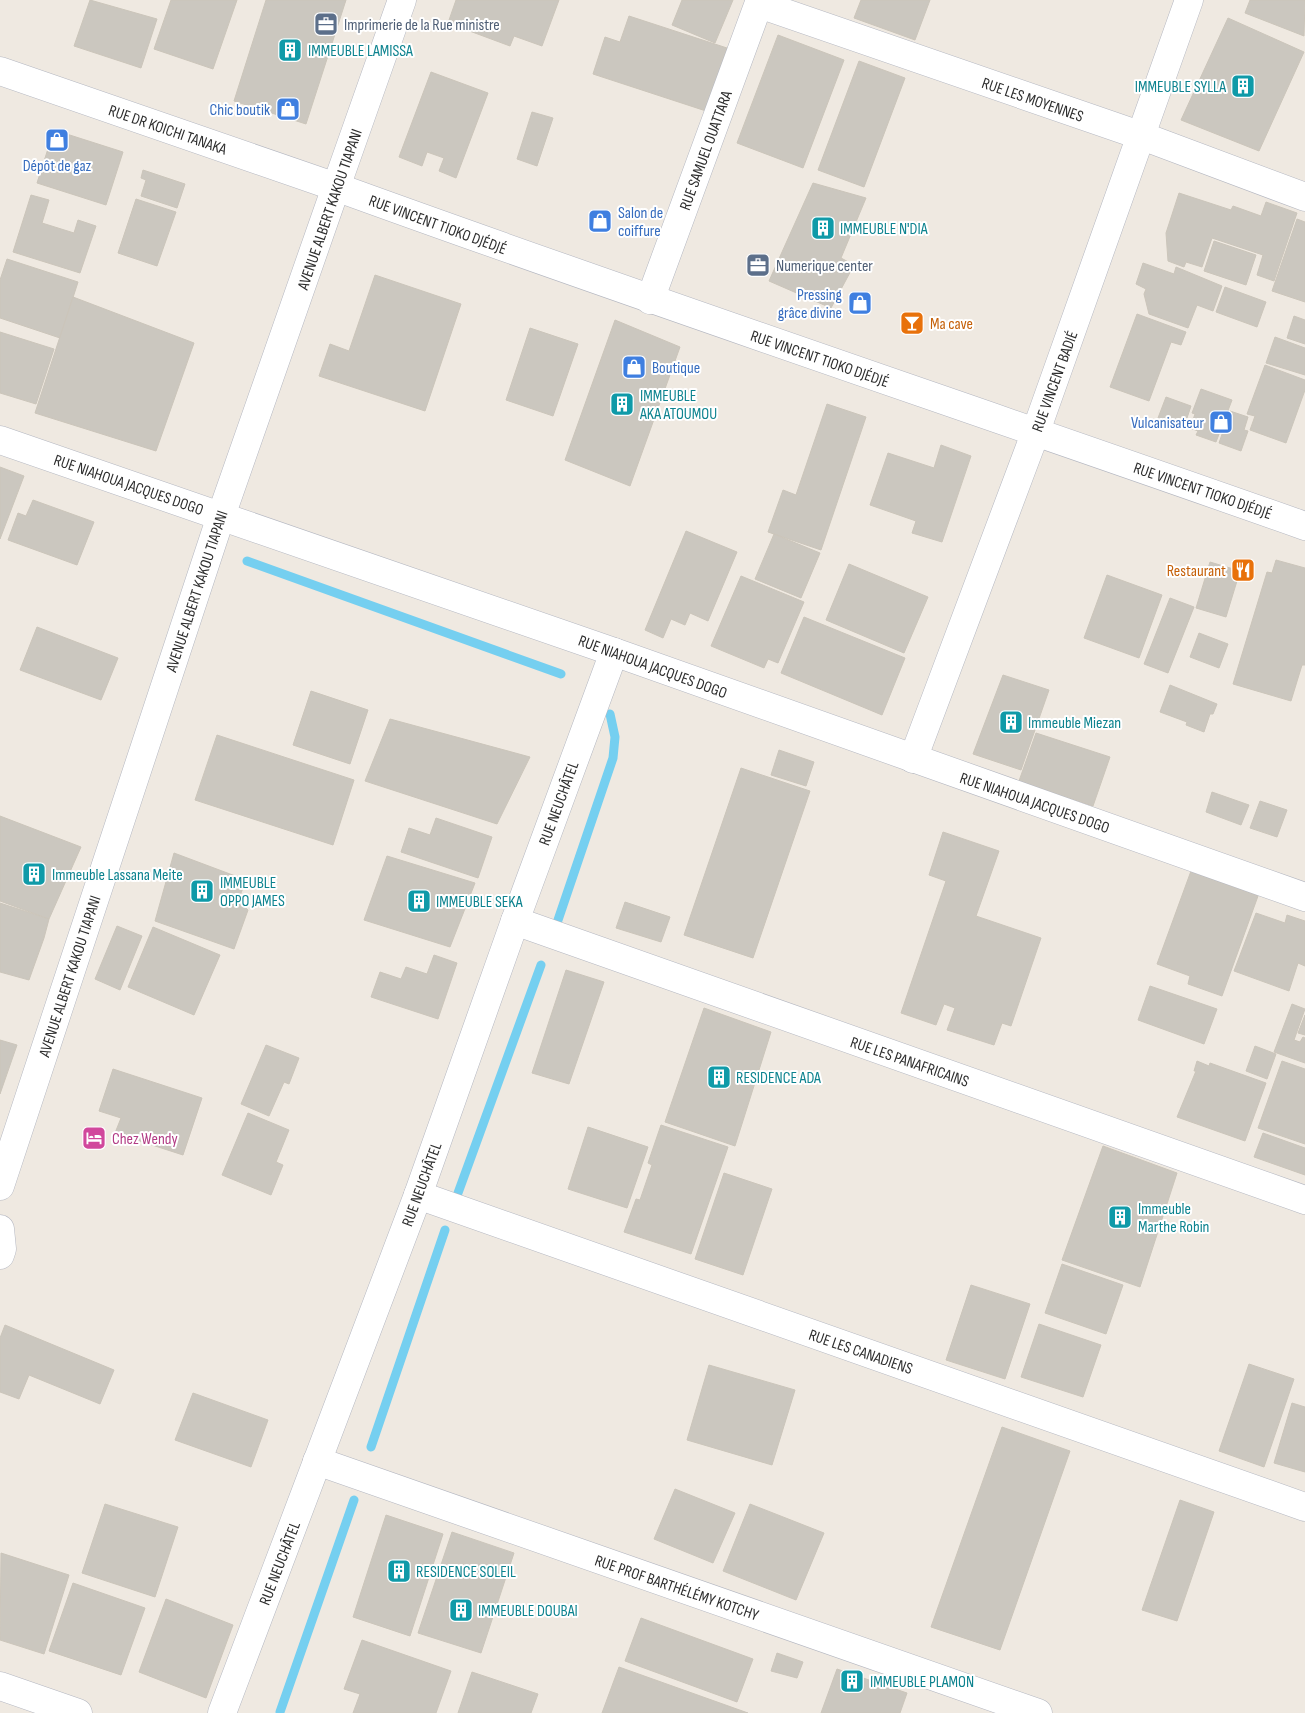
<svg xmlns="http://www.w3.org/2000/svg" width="1305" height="1713" viewBox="0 0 1305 1713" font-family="'Sofia Sans Condensed',sans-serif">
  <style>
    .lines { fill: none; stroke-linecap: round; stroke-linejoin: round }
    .stream { stroke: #75cff0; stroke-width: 9 }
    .building { fill: #cbc7bf; stroke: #cbc5ba }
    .minor-casing { stroke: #b4b7c1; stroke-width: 29 }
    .tertiary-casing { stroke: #b4b7c1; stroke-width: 29 }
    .minor { stroke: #fff; stroke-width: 28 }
    .tertiary { stroke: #fff; stroke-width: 28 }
    .labels { text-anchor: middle; stroke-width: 4; stroke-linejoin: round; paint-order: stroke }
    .service-label { font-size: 16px; fill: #4e5e75; stroke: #fff; text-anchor: start }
    .culture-label { font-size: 16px; fill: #0d838f; stroke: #fff; text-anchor: start }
    .street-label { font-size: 16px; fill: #2e2e2e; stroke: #fff }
    .shop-label { font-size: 16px; fill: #366cbe; stroke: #fff; text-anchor: end }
    .food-label { font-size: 16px; fill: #c56008; stroke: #fff; text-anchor: start }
    .hotel-label { font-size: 16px; fill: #b23c85; stroke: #fff; text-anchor: start }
  </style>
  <rect width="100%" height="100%" fill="#efe9e1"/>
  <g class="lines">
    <!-- stream -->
    <g class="stream">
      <path d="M247 561 561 674"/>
      <path d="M557 923 613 758 615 737 610 714"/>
      <path d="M458 1193 541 965"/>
      <path d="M371 1447 445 1230"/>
      <path d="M280 1712 354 1500"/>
    </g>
  </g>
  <!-- building -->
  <g class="building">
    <path d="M90 0 157 19 141 68 74 46Z"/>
    <path d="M171 0H237L213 69 154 49Z"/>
    <path d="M266 0H346L306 124 234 101Z"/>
    <path d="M456 0H559L542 46 514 36 510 46 448 23Z"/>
    <path d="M682 0H733L715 43 672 25Z"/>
    <path d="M861 0H930L915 40 854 18Z"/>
    <path d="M1250 0H1305L1304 36 1245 13Z"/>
    <path d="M629 16 727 48 706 111 593 74 605 37 620 42Z"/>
    <path d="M1228 18 1304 52 1259 151 1181 120Z"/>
    <path d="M778 35 844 60 803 168 737 143Z"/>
    <path d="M859 61 905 78 864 187 818 170Z"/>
    <path d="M431 72 488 93 456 178 439 171 444 158 427 152 422 166 399 157Z"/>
    <path d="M532 112 553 118 537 166 517 159Z"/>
    <path d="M54 130 123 152 106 205 37 183Z"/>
    <path d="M143 170 185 184 177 208 141 196 146 180 141 178Z"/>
    <path d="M813 183 866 198 841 258 854 265 831 308 769 281Z"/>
    <path d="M1179 193 1231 210 1233 206 1261 216 1266 202 1297 213 1274 281 1257 275 1263 255 1212 238 1202 267 1186 262 1184 267 1168 261 1166 233Z"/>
    <path d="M31 195 49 200 42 223 74 233 78 220 96 226 80 273 13 252Z"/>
    <path d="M136 199 176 212 157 266 118 253Z"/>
    <path d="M1297 219 1305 222V302L1272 291Z"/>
    <path d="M1214 241 1256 255 1246 285 1204 271Z"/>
    <path d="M7 259 78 282 60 338 0 318V280Z"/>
    <path d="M1143 263 1174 274 1176 267 1222 286 1213 311 1197 305 1188 328 1149 314 1144 294 1146 289 1136 284Z"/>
    <path d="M375 275 461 304 425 411 319 376 330 344 349 351Z"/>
    <path d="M1225 287 1266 302 1257 327 1216 312Z"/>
    <path d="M73 297 194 343 156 451 35 413Z"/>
    <path d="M1137 314 1186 332 1181 345 1171 342 1149 401 1110 387Z"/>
    <path d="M1294 316 1305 320V344L1287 338Z"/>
    <path d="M615 320 680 347 630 486 565 460Z"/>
    <path d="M530 328 578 344 553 416 506 400Z"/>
    <path d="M0 332 54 349 36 404 0 393Z"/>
    <path d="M1275 337 1305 348V375L1266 363Z"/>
    <path d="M1265 365 1305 380V390L1286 443 1250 430 1255 416 1247 414Z"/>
    <path d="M1201 389 1232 400 1216 442 1196 435 1198 431 1190 428 1195 414 1192 413Z"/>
    <path d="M1166 397 1191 406 1184 427 1158 418Z"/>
    <path d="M827 404 866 417 821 550 768 532 783 490 796 495Z"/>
    <path d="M1230 411 1248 417 1244 430 1248 431 1241 451 1219 443Z"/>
    <path d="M941 445 971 456 942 542 912 533 916 521 870 505 888 453 934 468Z"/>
    <path d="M0 467 24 476 0 539Z"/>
    <path d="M33 500 94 522 77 565 8 540 18 513 26 516Z"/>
    <path d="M686 531 737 552 708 621 690 613 685 625 671 619 663 638 645 630Z"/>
    <path d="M774 534 820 553 801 598 755 579Z"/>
    <path d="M1276 560 1305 568V665H1302L1291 701 1233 684 1267 572 1272 573Z"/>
    <path d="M1210 562 1240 571 1226 617 1196 608Z"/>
    <path d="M849 564 928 597 904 653 826 620Z"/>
    <path d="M1107 575 1162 595 1139 658 1084 638Z"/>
    <path d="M741 576 804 602 778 663 768 659 764 668 711 646Z"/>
    <path d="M1170 598 1194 607 1168 673 1144 664Z"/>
    <path d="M804 617 905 658 882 715 781 673Z"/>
    <path d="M37 627 118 658 101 700 20 670Z"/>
    <path d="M1199 633 1228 644 1219 668 1190 657Z"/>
    <path d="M1003 675 1049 690 1021 770 973 754Z"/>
    <path d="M1170 685 1217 704 1213 714H1210L1204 732 1186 725 1187 722 1160 712Z"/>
    <path d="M311 691 368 710 350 764 293 745Z"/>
    <path d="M390 719 530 757 497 824 365 781Z"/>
    <path d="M1036 733 1110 757 1093 806 1019 781Z"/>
    <path d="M217 735 354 780 333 845 195 800Z"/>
    <path d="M779 750 814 762 806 786 771 775Z"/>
    <path d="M741 768 810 791 753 958 684 935Z"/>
    <path d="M1212 792 1249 805 1241 825 1206 812Z"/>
    <path d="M1260 801 1287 810 1277 837 1250 828Z"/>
    <path d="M0 816 81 847 49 919 0 901Z"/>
    <path d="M436 818 492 837 478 878 401 852 409 828 430 835Z"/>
    <path d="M943 832 999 851 976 916 1041 938 1011 1026 1002 1023 994 1045 947 1030 955 1008 944 1004 936 1025 901 1013 946 881 929 875Z"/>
    <path d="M174 853 246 880 238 901 248 910 234 949 155 921Z"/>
    <path d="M387 856 475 883 450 947 364 920Z"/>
    <path d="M1191 871 1258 896 1222 996 1188 984 1190 976 1157 964Z"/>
    <path d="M625 902 670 917 661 942 616 928Z"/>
    <path d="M0 903 49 919 44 938 29 980 0 972Z"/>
    <path d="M1256 913 1285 923 1287 915 1305 921V966L1298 963 1289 991 1234 971Z"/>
    <path d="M117 926 142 936 120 990 95 979Z"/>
    <path d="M153 927 220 955 194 1015 128 987Z"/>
    <path d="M434 955 457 963 438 1019 371 997 380 972 401 979 406 967 427 974Z"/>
    <path d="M566 970 604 982 569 1084 532 1073Z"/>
    <path d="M1150 986 1217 1009 1204 1044 1138 1020Z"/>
    <path d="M1292 1004 1305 1009 1294 1040 1300 1042 1303 1037 1305 1038V1063L1274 1052Z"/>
    <path d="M704 1008 771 1032 735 1146 665 1122Z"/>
    <path d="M1305 1015V1035L1298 1033Z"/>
    <path d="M0 1040 17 1045 0 1094Z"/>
    <path d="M266 1045 299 1058 289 1084 284 1082 269 1116 241 1104Z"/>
    <path d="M1255 1046 1276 1054 1267 1079 1246 1071Z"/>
    <path d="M1197 1061 1209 1066 1210 1063 1266 1083 1245 1141 1177 1117 1196 1071H1194Z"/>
    <path d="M1282 1061 1305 1069V1144L1258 1128Z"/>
    <path d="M113 1069 202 1098 183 1155 115 1133 121 1118 99 1111Z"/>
    <path d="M248 1113 289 1130 276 1162 283 1165 271 1195 222 1175Z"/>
    <path d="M661 1125 728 1147 691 1254 624 1232 636 1199 640 1200 652 1165 648 1163Z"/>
    <path d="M588 1127 648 1147 627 1208 568 1189Z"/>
    <path d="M1263 1133 1305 1148V1175L1254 1157Z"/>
    <path d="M1103 1146 1177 1173 1140 1287 1062 1260Z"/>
    <path d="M724 1173 772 1189 743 1275 695 1259Z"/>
    <path d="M1062 1264 1123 1285 1106 1334 1045 1313Z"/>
    <path d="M971 1285 1030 1304 1005 1379 946 1360Z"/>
    <path d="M1039 1324 1101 1345 1083 1397 1021 1377Z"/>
    <path d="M5 1325 114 1370 100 1404 29 1375 19 1399 0 1392V1338Z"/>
    <path d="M1249 1364 1294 1379 1264 1467 1219 1451Z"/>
    <path d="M709 1365 795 1390 772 1465 687 1440Z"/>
    <path d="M193 1393 268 1420 251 1467 175 1440Z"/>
    <path d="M1292 1403 1305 1407V1472L1274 1463Z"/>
    <path d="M1002 1427 1070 1451 1000 1650 931 1627Z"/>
    <path d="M675 1489 735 1513 713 1563 654 1539Z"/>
    <path d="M1180 1500 1214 1512 1177 1621 1142 1610Z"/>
    <path d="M105 1504 178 1527 155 1597 82 1573Z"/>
    <path d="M750 1504 824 1533 796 1600 723 1571Z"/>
    <path d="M386 1515 443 1534 410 1636 353 1617Z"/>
    <path d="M452 1532 514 1553 481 1653 418 1633Z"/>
    <path d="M1 1553 69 1575 44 1654 0 1640Z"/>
    <path d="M73 1583 145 1608 121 1675 49 1651Z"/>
    <path d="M166 1599 233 1625 206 1698 139 1672Z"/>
    <path d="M641 1618 753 1659 737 1702 625 1661Z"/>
    <path d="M362 1640 451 1671 436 1713H353L360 1694 344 1689Z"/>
    <path d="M777 1653 803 1662 797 1678 771 1671Z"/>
    <path d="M619 1667 748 1713H602Z"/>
    <path d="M837 1669 907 1693 900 1713H821Z"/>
    <path d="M472 1672 538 1694 531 1713H458Z"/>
  </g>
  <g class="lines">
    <!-- minor casing -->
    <g class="minor-casing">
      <g id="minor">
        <path d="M759 4 1142 136 1305 197"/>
        <path d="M0 71 336 187 221 516 0 1186"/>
        <path d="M650 300 760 0"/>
        <path d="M0 440 614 652 1305 897"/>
        <path d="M913 759 1036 431 1189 0"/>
        <path d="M515 921 1305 1200"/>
        <path d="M418 1195 1305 1507"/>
        <path d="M0 1229 2 1249 0 1255"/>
        <path d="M317 1461 1038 1713"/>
        <path d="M0 1686 78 1713"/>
        <path d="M222 1713 418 1195 515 921 614 652"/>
      </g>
    </g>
    <!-- tertiary casing -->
    <g class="tertiary-casing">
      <path id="tertiary" d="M402 0 336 187C658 304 982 412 1305 526"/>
    </g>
    <!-- minor -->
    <use href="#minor" class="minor"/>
    <!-- tertiary -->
    <use href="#tertiary" class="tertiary"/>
  </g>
  <!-- icons -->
  <defs>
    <g id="office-square" transform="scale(1.25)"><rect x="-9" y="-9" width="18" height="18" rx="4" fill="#5c6f8a" stroke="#fff"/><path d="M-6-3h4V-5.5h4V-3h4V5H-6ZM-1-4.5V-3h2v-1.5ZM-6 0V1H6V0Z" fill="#fff"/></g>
    <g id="building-square" transform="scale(1.25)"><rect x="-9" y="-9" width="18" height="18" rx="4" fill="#0f9aa8" stroke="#fff"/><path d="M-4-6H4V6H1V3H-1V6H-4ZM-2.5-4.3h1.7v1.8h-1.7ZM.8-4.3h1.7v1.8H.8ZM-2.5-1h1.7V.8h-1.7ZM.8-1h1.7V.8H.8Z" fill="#fff"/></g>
    <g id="shop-square" transform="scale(1.25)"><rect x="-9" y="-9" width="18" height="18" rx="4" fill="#3f7fe0" stroke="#fff"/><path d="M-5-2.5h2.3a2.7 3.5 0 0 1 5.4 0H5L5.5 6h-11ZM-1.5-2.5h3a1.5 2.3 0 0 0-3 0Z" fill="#fff"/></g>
    <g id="bar-square" transform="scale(1.25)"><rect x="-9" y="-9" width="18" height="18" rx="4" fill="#e8710a" stroke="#fff"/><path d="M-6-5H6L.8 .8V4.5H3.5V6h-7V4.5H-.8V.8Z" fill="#fff"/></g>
    <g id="restaurant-square" transform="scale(1.25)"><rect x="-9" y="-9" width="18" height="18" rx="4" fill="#e8710a" stroke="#fff"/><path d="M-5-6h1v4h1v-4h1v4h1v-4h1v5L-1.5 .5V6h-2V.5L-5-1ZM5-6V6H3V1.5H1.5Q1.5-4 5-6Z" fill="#fff"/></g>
    <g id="hotel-square" transform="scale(1.25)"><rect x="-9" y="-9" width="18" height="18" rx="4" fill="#d1479c" stroke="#fff"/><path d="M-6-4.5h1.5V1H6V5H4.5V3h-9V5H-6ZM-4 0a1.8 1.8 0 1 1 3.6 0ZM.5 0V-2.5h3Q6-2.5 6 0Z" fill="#fff"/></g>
  </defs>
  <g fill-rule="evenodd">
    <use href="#office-square" x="326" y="24"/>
    <use href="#building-square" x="290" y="50"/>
    <use href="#building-square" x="1243" y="86"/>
    <use href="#shop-square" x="288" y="109"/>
    <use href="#shop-square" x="57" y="140"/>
    <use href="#shop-square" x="600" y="221"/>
    <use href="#building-square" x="823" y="228"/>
    <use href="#office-square" x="758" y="265"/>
    <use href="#shop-square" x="860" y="303"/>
    <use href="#bar-square" x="912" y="323"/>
    <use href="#shop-square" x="634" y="367"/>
    <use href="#building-square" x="622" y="404"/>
    <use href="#shop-square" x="1221" y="422"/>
    <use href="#restaurant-square" x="1243" y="570"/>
    <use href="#building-square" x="1011" y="722"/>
    <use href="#building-square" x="34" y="874"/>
    <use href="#building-square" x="202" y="891"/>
    <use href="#building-square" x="419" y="901"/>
    <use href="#building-square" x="719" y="1077"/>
    <use href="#hotel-square" x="94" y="1138"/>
    <use href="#building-square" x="1120" y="1217"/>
    <use href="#building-square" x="399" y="1571"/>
    <use href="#building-square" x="461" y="1610"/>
    <use href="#building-square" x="852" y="1681"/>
  </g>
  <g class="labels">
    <!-- service labels -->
    <g class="service-label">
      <text x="344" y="30">Imprimerie de la Rue ministre</text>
      <text x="776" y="271">Numerique center</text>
    </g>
    <!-- culture labels -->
    <g class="culture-label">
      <text x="308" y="56">IMMEUBLE LAMISSA</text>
      <text x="1226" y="92" text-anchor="end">IMMEUBLE SYLLA</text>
      <text x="840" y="234">IMMEUBLE N'DIA</text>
      <text x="640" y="401">IMMEUBLE<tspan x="640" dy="18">AKA ATOUMOU</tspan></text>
      <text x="1028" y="728">Immeuble Miezan</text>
      <text x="52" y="880">Immeuble Lassana Meite</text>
      <text x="220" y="888">IMMEUBLE<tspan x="220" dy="18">OPPO JAMES</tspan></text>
      <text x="436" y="907">IMMEUBLE SEKA</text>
      <text x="736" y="1083">RESIDENCE ADA</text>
      <text x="1138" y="1214">Immeuble<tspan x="1138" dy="18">Marthe Robin</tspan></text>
      <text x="416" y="1577">RESIDENCE SOLEIL</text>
      <text x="478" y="1616">IMMEUBLE DOUBAI</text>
      <text x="870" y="1687">IMMEUBLE PLAMON</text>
    </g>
    <!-- street labels -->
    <g class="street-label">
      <text transform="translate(1033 99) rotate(19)" y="6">RUE LES MOYENNES</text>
      <text transform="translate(168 129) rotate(19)" y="6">RUE DR KOICHI TANAKA</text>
      <text transform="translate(705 150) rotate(-70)" y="6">RUE SAMUEL OUATTARA</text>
      <text transform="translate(329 209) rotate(-71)" y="6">AVENUE ALBERT KAKOU TIAPANI</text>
      <text transform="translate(438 224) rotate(20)" y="6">RUE VINCENT TIOKO DJÉDJÉ</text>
      <text transform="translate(820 358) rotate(19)" y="6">RUE VINCENT TIOKO DJÉDJÉ</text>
      <text transform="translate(1054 381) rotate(-70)" y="6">RUE VINCENT BADIÉ</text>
      <text transform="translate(129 484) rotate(19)" y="6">RUE NIAHOUA JACQUES DOGO</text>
      <text transform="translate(1203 490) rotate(19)" y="6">RUE VINCENT TIOKO DJÉDJÉ</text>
      <text transform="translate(196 591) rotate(-72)" y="6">AVENUE ALBERT KAKOU TIAPANI</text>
      <text transform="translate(653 666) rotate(20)" y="6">RUE NIAHOUA JACQUES DOGO</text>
      <text transform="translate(1035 802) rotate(19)" y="6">RUE NIAHOUA JACQUES DOGO</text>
      <text transform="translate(558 803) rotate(-70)" y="6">RUE NEUCHÂTEL</text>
      <text transform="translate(69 976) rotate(-72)" y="6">AVENUE ALBERT KAKOU TIAPANI</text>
      <text transform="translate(910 1061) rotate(19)" y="6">RUE LES PANAFRICAINS</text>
      <text transform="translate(421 1184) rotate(-70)" y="6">RUE NEUCHÂTEL</text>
      <text transform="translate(861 1351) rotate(19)" y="6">RUE LES CANADIENS</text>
      <text transform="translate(279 1563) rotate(-69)" y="6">RUE NEUCHÂTEL</text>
      <text transform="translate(677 1587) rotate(19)" y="6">RUE PROF BARTHÉLÉMY KOTCHY</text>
    </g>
    <!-- shop labels -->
    <g class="shop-label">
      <text x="270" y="115">Chic boutik</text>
      <text x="57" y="171" text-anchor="middle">Dépôt de gaz</text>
      <text x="618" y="218" text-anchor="start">Salon de<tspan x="618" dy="18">coiffure</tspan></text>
      <text x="842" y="300">Pressing<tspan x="842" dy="18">grâce divine</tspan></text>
      <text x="652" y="373" text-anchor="start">Boutique</text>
      <text x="1204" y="428">Vulcanisateur</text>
    </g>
    <!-- food labels -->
    <g class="food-label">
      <text x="930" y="329">Ma cave</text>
      <text x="1226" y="576" text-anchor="end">Restaurant</text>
    </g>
    <!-- hotel labels -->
    <g class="hotel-label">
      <text x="112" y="1144">Chez Wendy</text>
    </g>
  </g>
</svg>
